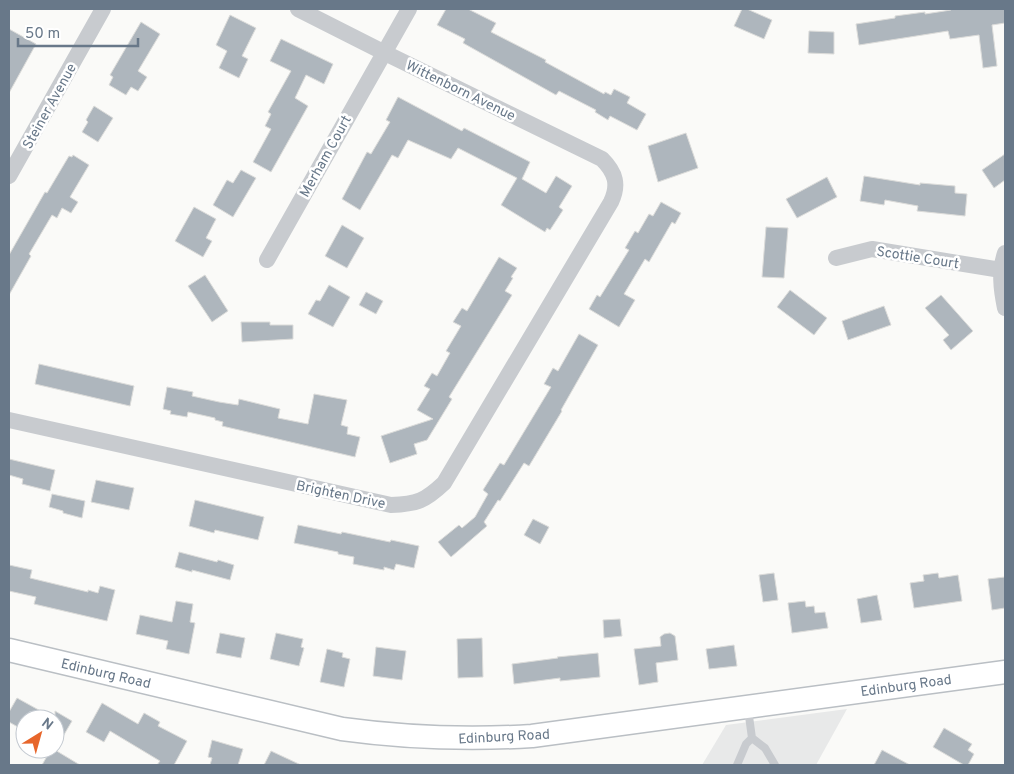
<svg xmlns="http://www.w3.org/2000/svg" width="1014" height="774" font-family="Overpass,sans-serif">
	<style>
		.built { fill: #e8e9e9 }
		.building { fill: #aeb6bd; stroke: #dcdcda }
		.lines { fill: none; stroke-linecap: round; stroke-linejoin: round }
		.secondary-casing { stroke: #babfc4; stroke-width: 25 }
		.service { stroke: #c8cbcf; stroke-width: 8 }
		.minor { stroke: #c8cbcf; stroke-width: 16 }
		.secondary { stroke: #fff; stroke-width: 22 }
		.labels { text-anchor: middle; stroke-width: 5; stroke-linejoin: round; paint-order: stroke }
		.street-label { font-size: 14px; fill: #687889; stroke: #fff }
	</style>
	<rect width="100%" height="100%" fill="#fafaf8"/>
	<!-- built -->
	<path class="built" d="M847,709L816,765H702L726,725Z"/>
	<!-- building -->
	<path class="building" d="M446,9H468L496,23L491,32L546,60L545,62L604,94L605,92L611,95L614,89L630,97L627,103L646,114L637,130L610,116L608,120L595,112L596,110L559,91L556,95L463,43L465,39L437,25Z
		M742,9H747L772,20L764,39L734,26Z
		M951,9H1005V23L992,25L997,66L983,68L979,35L950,39L948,31L859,45L856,24L895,18V16L925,12V14L951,10Z
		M230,15L256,28L242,56L248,59L239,78L219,68L227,51L216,45Z
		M141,22L160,34L138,71L147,77L138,91L131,87L126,95L109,85L113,77L110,75Z
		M9,29L36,44L9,93Z
		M809,31L834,32V54L808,53Z
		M281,39L333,64L324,84L306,75L295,98L308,106L271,172L253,162L271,129L265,126L271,114L268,112L291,71L270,61Z
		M398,97L462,131L464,128L530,162L522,179L546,193L556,176L572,186L559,207L563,210L550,230L547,228L545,232L501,205L517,178L458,148L451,159L408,140L398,158L392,155L360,210L342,199L367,152L371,154L390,122L386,120Z
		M94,106L113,118L98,142L82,132L88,122L86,120Z
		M686,133L698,168L658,182L648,146Z
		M1005,154V180L994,188L982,170Z
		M73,155L89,165L70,197L78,202L71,213L62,208L57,218L52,215L29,254L31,256L9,295V255L45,192L47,193L69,156L72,157Z
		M241,170L256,178L233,217L213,205L227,180L233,183Z
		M864,176L920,185V183L955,186V193L967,194L965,216L917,211L918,206L885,200L884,205L860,201Z
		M827,177L837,197L797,218L786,199Z
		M661,202L681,213L675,224L672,222L649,262L645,259L624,294L635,300L619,327L589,309L597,295L600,297L629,250L625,248L635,231L638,233L649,214L653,216Z
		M194,207L216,219L206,238L212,241L203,257L175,241Z
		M342,225L364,238L347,268L325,256Z
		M766,227L788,228L784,278L762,277Z
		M499,257L517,268L511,277L513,278L505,291L512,295L449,397L452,399L427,440L414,444L417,454L390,463L381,436L433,419L417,410L430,389L424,386L432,373L437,376L450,353L446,351L461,326L453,322L462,308L467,311Z
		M205,275L228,311L212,322L188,286Z
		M329,285L350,297L333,327L308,314L316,300L320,301Z
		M790,290L827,318L814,335L777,307Z
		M366,292L383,301L376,314L359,305Z
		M941,295L973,331L951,350L943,340L949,335L925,308Z
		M884,306L891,325L848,340L842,321Z
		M241,322H270V325H293V339L242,342Z
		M579,334L598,345L561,410L562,411L529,466L524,463L500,501L498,500L484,522L487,526L451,557L438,542L459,525L462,528L475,517L488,494L483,490L500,463L504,465L551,387L544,384L553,368L558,371Z
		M39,364L134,386L130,406L35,384Z
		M167,387L193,392L192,396L219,402L238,405L239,399L280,409L278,418L308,424L314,394L347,400L341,425L348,427L347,434L360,437L355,457L222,426L223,422L215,420V418L188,412L187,417L170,414L171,411L163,409Z
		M9,459L55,470L50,491L22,484L23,479L9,475Z
		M96,480L134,488L129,510L91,502Z
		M52,494L85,501L82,518L63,513V511L49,507Z
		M195,500L264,517L258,540L215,530L214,533L189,526Z
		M533,519L549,527L540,544L524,535Z
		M298,525L341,534L342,532L390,542L391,540L419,546L414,568L396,564L394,570L384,567V570L353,564L354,557L338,554V552L294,543Z
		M179,552L217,562L218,560L234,565L230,580L192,570V572L175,567Z
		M9,565L32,570L30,578L88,592V590L98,593L100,586L115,590L107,621L34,604L36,597L9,591Z
		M774,573L778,600L763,602L759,575Z
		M938,573L939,578L958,575L962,601L914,608L910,583L924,581L923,575Z
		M1005,577V608L992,610L988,579Z
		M877,595L882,620L861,623L857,599Z
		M176,601L193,604L190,622L195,623L189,654L166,649L168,641L136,634L140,615L172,622Z
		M805,601L806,607L814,606L815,613L825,612L828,628L792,633L788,603Z
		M620,619L622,636L604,638L603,620Z
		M220,633L245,638L241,658L216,653Z
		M276,633L303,639L301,647L304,648L299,666L270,659Z
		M670,633L675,636L678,660L656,663L658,682L639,685L634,649L661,646L660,637L664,634Z
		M482,638L483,677L458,678L457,639Z
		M734,645L737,666L709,669L706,649Z
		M376,647L406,651L402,680L373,676Z
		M327,649L343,653L342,657L350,659L344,687L320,682Z
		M598,653L600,677L560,681V678L514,684L512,664L558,658L557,657Z
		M17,698L55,719H25V731L9,722V712Z
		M102,703L138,724L144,713L160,722L158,726L187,741L174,765H157L160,761L110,731L104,742L86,732Z
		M55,711L72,721L55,750L80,765H42L51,749L55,750Z
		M944,728L972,744L968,750L974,754L968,765H964L933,747Z
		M212,740L243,749L238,765H210L212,758L208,757Z
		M882,750L910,765H874Z
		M271,751L301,765H264Z"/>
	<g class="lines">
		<!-- secondary casing -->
		<g class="secondary-casing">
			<path id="secondary" d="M9,650L342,729C408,738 465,740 532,736L1005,672"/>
		</g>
		<!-- service -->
		<path class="service" d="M752,738L765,748L775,765
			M737,765L746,744L752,738L748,709"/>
		<!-- minor -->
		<path class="minor" d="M9,176L103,9
			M1005,253C999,271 1001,289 1005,308
			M836,258L872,249L1001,270
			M267,260L409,9
			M9,420L391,505C417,504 425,501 444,483L611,202C619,185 616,173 602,159L383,52L298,9"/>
		<!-- secondary -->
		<use href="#secondary" class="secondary"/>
	</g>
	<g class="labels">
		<!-- street labels -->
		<g class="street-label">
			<text transform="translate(461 90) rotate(26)" y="5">Wittenborn Avenue</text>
			<text transform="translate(49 106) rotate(-61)" y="5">Steiner Avenue</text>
			<text transform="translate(325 156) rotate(-61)" y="5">Merham Court</text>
			<text transform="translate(918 257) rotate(9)" y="5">Scottie Court</text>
			<text transform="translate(341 494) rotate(12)" y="5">Brighten Drive</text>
			<text transform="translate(106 673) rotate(13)" y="5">Edinburg Road</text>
			<text transform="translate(906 685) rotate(-8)" y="5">Edinburg Road</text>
			<text transform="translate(504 736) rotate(-3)" y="5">Edinburg Road</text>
		</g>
	</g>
	<!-- border -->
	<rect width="1014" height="774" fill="none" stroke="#687889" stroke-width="20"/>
	<!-- north arrow -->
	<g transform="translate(40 734) rotate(37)"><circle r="24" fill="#ffffff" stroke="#c3c9d0"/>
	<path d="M0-4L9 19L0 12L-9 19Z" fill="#e7662b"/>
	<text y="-8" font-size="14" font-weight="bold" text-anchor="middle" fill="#687889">N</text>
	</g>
	<!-- scale -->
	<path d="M18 38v8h120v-8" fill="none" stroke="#687889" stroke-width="2.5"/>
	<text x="25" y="38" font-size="15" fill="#687889" stroke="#ffffff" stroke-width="4" paint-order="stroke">50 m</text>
</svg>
